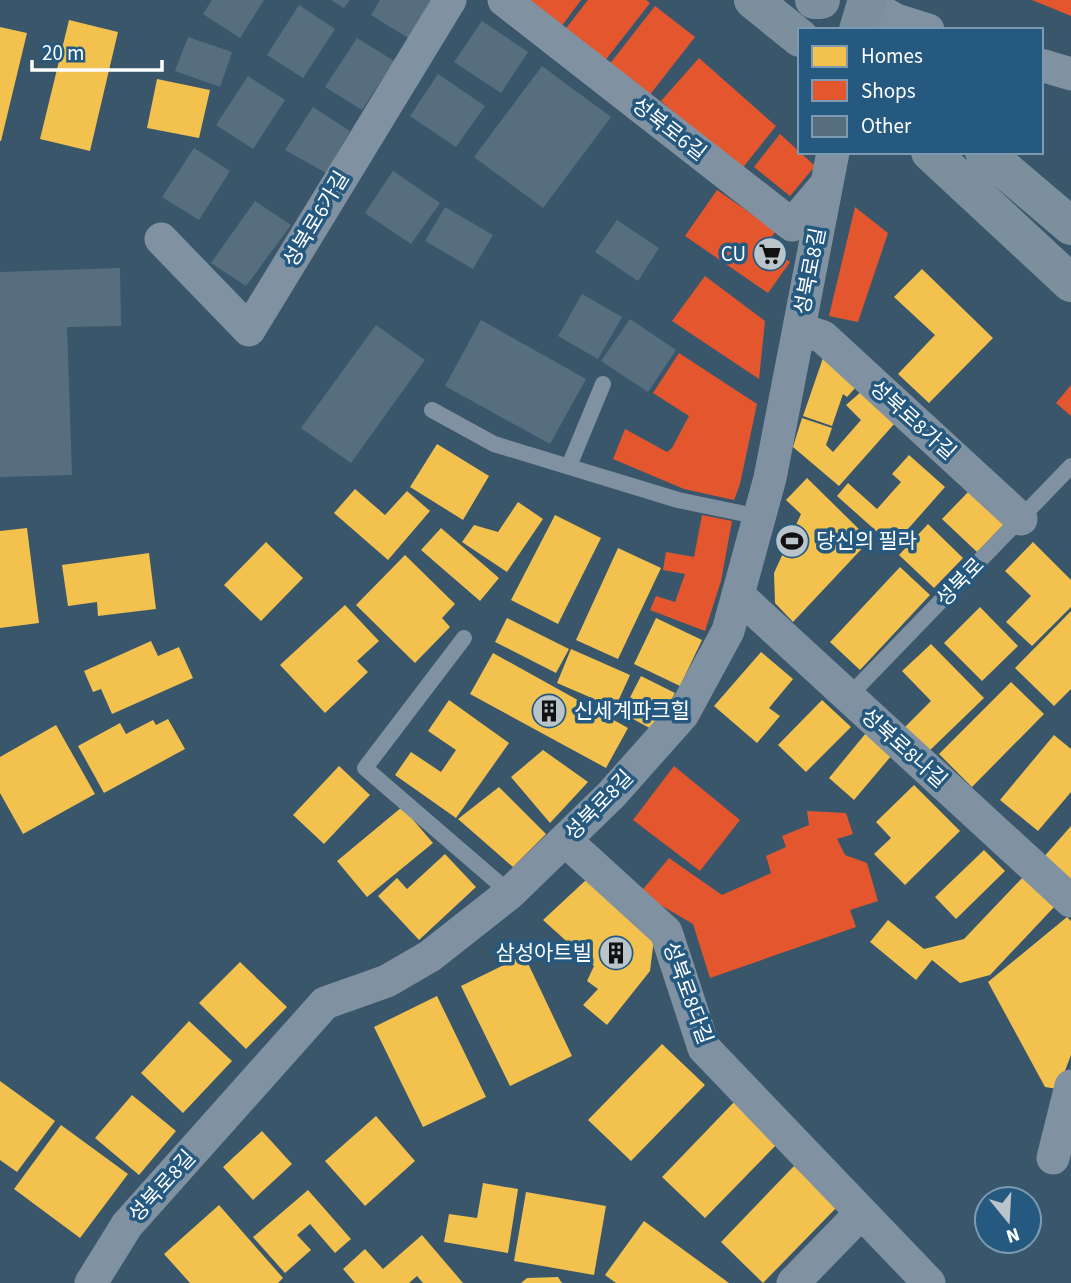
<svg xmlns="http://www.w3.org/2000/svg" width="1071" height="1283" font-family="'Source Sans 3','Noto Sans KR',sans-serif">
	<style>
		.homes { fill: #f2c14e }
		.shops { fill: #e4572e }
		.building { fill: #576e7e }
		.lines { fill: none; stroke-linecap: round; stroke-linejoin: round }
		.lane { stroke: #8092a1; stroke-width: 16 }
		.street { stroke: #8092a1; stroke-width: 33 }
		.secondary { stroke: #7b8f9d; stroke-width: 38 }
		.labels { text-anchor: middle; stroke-width: 7; stroke-linejoin: round; paint-order: stroke }
		.street-label { font-size: 21px; fill: #fff; stroke: #255980 }
		.poi-label { font-size: 21px; fill: #fff; stroke: #255980; text-anchor: end }
	</style>
	<rect width="100%" height="100%" fill="#3a566b"/>
	<!-- homes -->
	<path class="homes" d="M69,20L118,32L90,151L40,139Z
		M0,27L27,33L1,141H0Z
		M157,79L210,90L199,138L147,128Z
		M922,269L993,338L929,403L898,374L935,335L894,297Z
		M823,358L856,387L847,397L843,394L832,426L803,416Z
		M862,391L895,423L839,486L793,447L802,418L832,428L826,445L833,452L861,420L846,405Z
		M437,444L489,476L463,520L410,487Z
		M909,455L945,487L893,546L837,496L848,483L877,509L901,482L892,474Z
		M807,478L870,540L793,622L775,603L774,573L801,514L786,500Z
		M355,489L385,515L407,491L430,511L388,560L334,513Z
		M971,489L1006,522L977,552L942,519Z
		M518,502L543,519L507,572L462,542L474,525L498,532Z
		M555,515L601,538L558,624L511,600Z
		M928,524L963,558L934,588L899,555Z
		M27,528L39,623L0,628V531Z
		M441,528L499,578L480,601L421,550Z
		M266,542L303,578L261,621L224,585Z
		M1033,542L1071,580V607L1032,646L1006,622L1031,596L1005,571Z
		M618,548L661,568L618,659L576,640Z
		M149,553L156,609L98,616L97,602L68,606L62,565Z
		M405,555L455,604L442,618L450,627L415,663L356,605Z
		M900,567L930,595L860,670L830,642Z
		M345,605L379,641L357,661L368,672L325,713L280,665Z
		M980,607L1018,646L982,681L944,643Z
		M1071,611V689L1054,706L1015,668Z
		M507,618L569,649L556,673L495,642Z
		M656,618L702,640L680,686L634,664Z
		M151,641L158,656L179,647L193,678L112,714L101,689L93,692L84,671Z
		M931,644L984,698L925,755L901,731L931,701L902,671Z
		M571,649L630,675L615,708L557,683Z
		M761,652L793,679L769,708L780,716L757,743L714,706Z
		M493,653L628,728L606,768L470,694Z
		M641,676L675,693L655,731L622,713Z
		M1011,682L1044,714L972,787L939,754Z
		M449,700L509,743L456,818L395,775L411,752L441,772L456,750L428,731Z
		M822,700L851,727L806,772L778,745Z
		M168,719L185,749L104,793L78,746L120,723L126,734L153,720L156,725Z
		M56,725L95,794L23,834L0,793V757Z
		M866,733L892,755L854,800L829,778Z
		M1054,735L1071,749V792L1038,831L1000,800Z
		M543,750L588,782L550,823L511,777Z
		M339,766L370,795L324,844L293,815Z
		M914,785L960,831L905,885L874,854L891,838L876,822Z
		M499,787L546,834L513,867L458,819Z
		M402,807L433,843L367,897L337,861Z
		M1071,826V885L1042,859Z
		M984,850L1005,871L956,919L935,897Z
		M445,854L476,887L419,940L378,896L397,878L407,889Z
		M1024,876L1056,905L990,975L960,983L932,960L916,980L870,942L888,920L924,949L964,939Z
		M586,880L654,939L650,971L607,1025L583,1005L598,989L587,981L594,966L543,920Z
		M1067,917L1071,921V1055L1058,1089L1045,1087L988,982Z
		M524,955L572,1056L510,1086L461,986Z
		M240,962L287,1007L246,1049L199,1003Z
		M437,996L486,1097L423,1127L374,1027Z
		M189,1021L232,1061L183,1113L141,1073Z
		M662,1044L705,1085L631,1161L588,1120Z
		M0,1081L55,1121L17,1172L0,1160Z
		M132,1095L176,1131L139,1175L95,1138Z
		M736,1100L779,1142L705,1218L662,1177Z
		M376,1116L415,1161L365,1206L325,1161Z
		M61,1125L128,1174L80,1238L14,1189Z
		M262,1131L292,1164L253,1200L223,1167Z
		M794,1166L837,1207L763,1283L721,1242Z
		M483,1183L518,1189L508,1253L444,1242L449,1214L477,1218Z
		M308,1190L351,1239L335,1253L310,1224L297,1235L311,1250L285,1273L253,1237Z
		M526,1192L606,1206L594,1275L514,1261Z
		M219,1205L283,1278L278,1283H190L164,1254Z
		M644,1221L729,1283H616L605,1275Z
		M422,1235L463,1283H423L417,1276L409,1283H355L343,1269L365,1249L383,1269Z
		M558,1277L562,1283H521L527,1278Z"/>
	<!-- shops -->
	<path class="shops" d="M525,0H581L561,27Z
		M588,0H646L650,3L600,67L560,36Z
		M1032,0H1071V16Z
		M655,6L695,37L645,101L605,70Z
		M699,58L776,126L741,170L661,101Z
		M780,134L815,166L790,196L754,167Z
		M717,190L776,231L766,244L790,262L768,293L685,236Z
		M855,207L888,233L858,322L829,316Z
		M705,276L765,321L759,379L672,321Z
		M679,353L757,404L740,484L734,500L684,489L613,459L625,429L667,452L672,448L689,416L653,393Z
		M1071,385V416L1056,403Z
		M702,515L732,521L721,581L705,631L650,610L656,596L675,602L685,574L663,570L666,552L694,557Z
		M674,766L740,820L700,871L633,820Z
		M807,811L846,813L853,834L837,839L845,855L867,863L878,901L850,910L856,927L710,978L693,924L640,893L669,858L722,895L771,873L766,856L786,847L782,836L809,825Z"/>
	<!-- building -->
	<path class="building" d="M212,0H264L240,38L203,14Z
		M331,0H350L344,8Z
		M380,0H432L408,38L371,15Z
		M299,5L335,29L303,78L267,55Z
		M482,21L528,52L501,93L454,62Z
		M188,37L232,52L220,87L175,71Z
		M357,38L394,61L362,110L325,87Z
		M542,66L611,117L543,208L474,157Z
		M438,74L485,106L456,147L410,116Z
		M248,76L285,100L253,149L216,125Z
		M313,107L350,131L326,173L285,150Z
		M194,148L230,171L199,220L162,197Z
		M393,171L440,203L411,244L365,213Z
		M255,201L291,225L246,286L211,263Z
		M445,207L493,235L473,269L425,241Z
		M617,220L659,248L638,281L595,252Z
		M120,268L121,326L67,327L72,475L0,477V272Z
		M582,294L622,317L598,359L558,336Z
		M630,319L676,350L648,392L601,361Z
		M481,320L586,379L550,444L445,386Z
		M376,325L425,360L351,463L301,428Z"/>
	<g class="lines">
		<!-- lane -->
		<path class="lane" d="M432,410L494,444L678,500L760,517
			M569,466L603,384
			M464,638L365,768L510,893
			M848,697L1071,466"/>
		<!-- street -->
		<path class="street" d="M504,0L792,225L825,186
			M866,0V3L896,20L928,30
			M1041,65L1071,74
			M161,239L249,330L450,0
			M799,329L823,337L1021,519
			M738,595L1071,901
			M565,840L666,932L704,1048L929,1283
			M1053,1158L1071,1086
			M91,1283L127,1225L325,1003L387,981L430,956L510,893L611,795L683,714L728,631L770,478L833,152
			M793,1283L861,1213"/>
		<!-- secondary -->
		<path class="secondary" d="M753,0L800,38
			M814,0H821
			M858,30L866,3
			M930,152L1071,283
			M984,152L1071,226"/>
	</g>
	<!-- icons -->
	<defs>
		<g id="supermarket-disc" transform="scale(1.75)"><circle r="9.5" fill="#bac4cb" stroke="#255980"/><path d="M-6-5.5h2.5l.6 2H6L4.5 2H-2.5L-4.4-4H-6ZM-1.5 3.2a1.3 1.3 0 1 0 .1 0ZM3 3.2a1.3 1.3 0 1 0 .1 0Z" fill="#111"/></g>
		<g id="stadium-disc" transform="scale(1.75)"><circle r="9.5" fill="#bac4cb" stroke="#255980"/><path d="M0-5a6.5 5 0 1 0 0 10a6.5 5 0 1 0 0-10ZM-3.5-1.8h7v3.6h-7Z" fill="#111"/></g>
		<g id="building-disc" transform="scale(1.75)"><circle r="9.5" fill="#bac4cb" stroke="#255980"/><path d="M-4-6H4V6H1V3H-1V6H-4ZM-2.5-4.3h1.7v1.8h-1.7ZM.8-4.3h1.7v1.8H.8ZM-2.5-1h1.7V.8h-1.7ZM.8-1h1.7V.8H.8Z" fill="#111"/></g>
	</defs>
	<g fill-rule="evenodd">
		<use href="#supermarket-disc" x="770" y="254"/>
		<use href="#stadium-disc" x="792" y="541"/>
		<use href="#building-disc" x="549" y="711"/>
		<use href="#building-disc" x="616" y="953"/>
	</g>
	<g class="labels">
		<!-- street labels -->
		<g class="street-label">
			<text transform="translate(669 129) rotate(38)" y="7">성북로6길</text>
			<text transform="translate(316 219) rotate(-59)" y="7">성북로6가길</text>
			<text transform="translate(810 271) rotate(-79)" y="7">성북로8길</text>
			<text transform="translate(913 420) rotate(42)" y="7">성북로8가길</text>
			<text transform="translate(960 582) rotate(-46)" y="7">성북로</text>
			<text transform="translate(904 748) rotate(42)" y="7">성북로8나길</text>
			<text transform="translate(599 805) rotate(-46)" y="7">성북로8길</text>
			<text transform="translate(688 993) rotate(70)" y="7">성북로8다길</text>
			<text transform="translate(162 1186) rotate(-48)" y="7">성북로8길</text>
		</g>
		<!-- poi labels -->
		<g class="poi-label">
			<text x="746" y="261">CU</text>
			<text x="816" y="548" text-anchor="start">당신의 필라</text>
			<text x="574" y="718" text-anchor="start">신세계파크힐</text>
			<text x="592" y="960">삼성아트빌</text>
		</g>
	</g>
	<!-- legend -->
	<rect x="798" y="28" width="245" height="126" fill="#255980" stroke="#7c9bb3" stroke-width="2"/>
	<rect x="812" y="46" width="35" height="21" fill="#f2c14e" stroke="#7c9bb3" stroke-width="2"/>
	<text x="861" y="63" font-size="21" fill="#ffffff">Homes</text>
	<rect x="812" y="80" width="35" height="21" fill="#e4572e" stroke="#7c9bb3" stroke-width="2"/>
	<text x="861" y="98" font-size="21" fill="#ffffff">Shops</text>
	<rect x="812" y="116" width="35" height="21" fill="#576e7e" stroke="#7c9bb3" stroke-width="2"/>
	<text x="861" y="133" font-size="21" fill="#ffffff">Other</text>
	<!-- north arrow -->
	<g transform="translate(1008 1220) rotate(162)"><circle r="33" fill="#255980" stroke="#7c9bb3" stroke-width="2"/>
	<path d="M0-5L12 26L0 18L-12 26Z" fill="#bac4cb"/>
	<text y="-10" font-size="19" font-weight="bold" text-anchor="middle" fill="#ffffff">N</text>
	</g>
	<!-- scale -->
	<path d="M32 60v10h130v-10" fill="none" stroke="#ffffff" stroke-width="3.5"/>
	<text x="42" y="60" font-size="21" fill="#ffffff" stroke="#255980" stroke-width="5" paint-order="stroke">20 m</text>
</svg>
